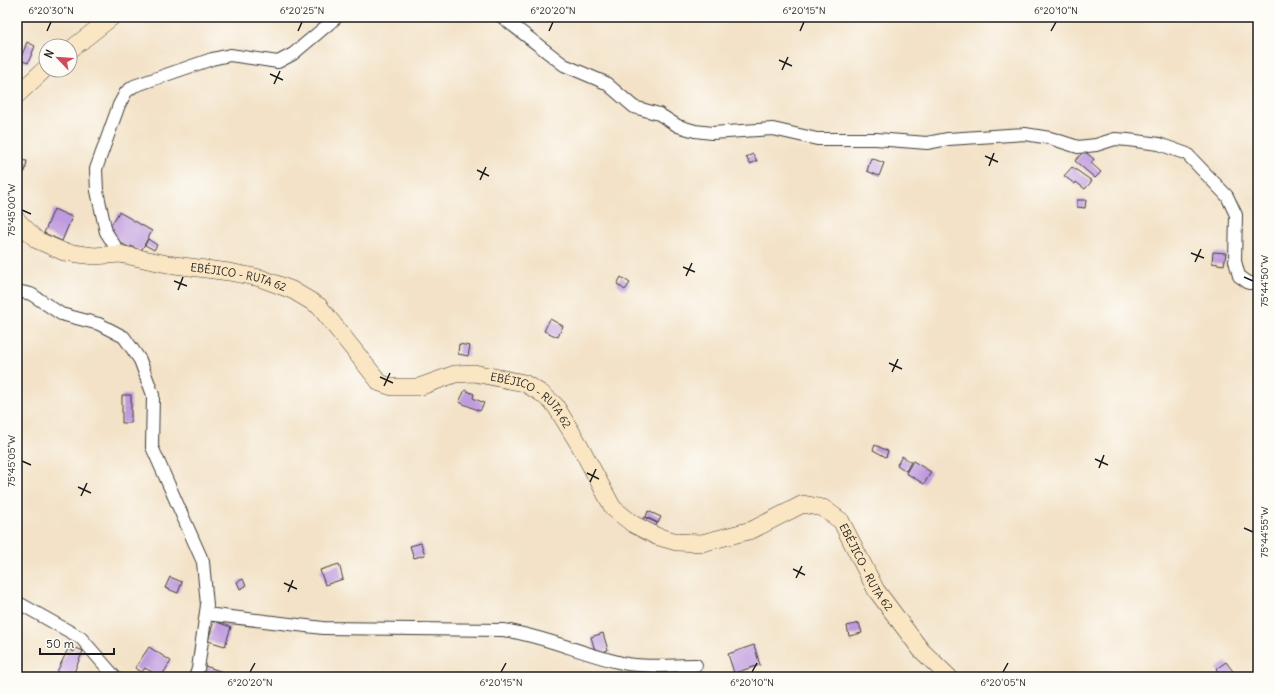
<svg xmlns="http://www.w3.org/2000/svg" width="1275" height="694" font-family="Delius,sans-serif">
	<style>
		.building { fill: #bf9ade }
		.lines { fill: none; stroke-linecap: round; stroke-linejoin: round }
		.street-casing { stroke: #3c3a36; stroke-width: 14 }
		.secondary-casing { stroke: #3c3a36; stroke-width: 18 }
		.street { stroke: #fff; stroke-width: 12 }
		.secondary { stroke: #fbe6c4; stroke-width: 17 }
		.ticks { fill: none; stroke: #1c1c1c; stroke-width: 1.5 }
		.labels { text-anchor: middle; stroke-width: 3; stroke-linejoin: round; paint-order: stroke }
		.street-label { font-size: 11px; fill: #1c1c1c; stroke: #fdfcf7 }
		.neatline { fill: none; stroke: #1c1c1c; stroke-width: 1.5 }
		.ticks-label { font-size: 10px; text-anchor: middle; fill: #1c1c1c }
	</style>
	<rect width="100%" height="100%" fill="#fdfcf7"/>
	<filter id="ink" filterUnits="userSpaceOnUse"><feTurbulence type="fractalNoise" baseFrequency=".025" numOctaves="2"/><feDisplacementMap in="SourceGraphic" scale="8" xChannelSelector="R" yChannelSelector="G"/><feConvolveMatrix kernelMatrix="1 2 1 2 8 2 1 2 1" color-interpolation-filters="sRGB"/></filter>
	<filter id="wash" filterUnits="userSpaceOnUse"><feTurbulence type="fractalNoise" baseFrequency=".012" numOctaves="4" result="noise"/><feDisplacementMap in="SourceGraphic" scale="16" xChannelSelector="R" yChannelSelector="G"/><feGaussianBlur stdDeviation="0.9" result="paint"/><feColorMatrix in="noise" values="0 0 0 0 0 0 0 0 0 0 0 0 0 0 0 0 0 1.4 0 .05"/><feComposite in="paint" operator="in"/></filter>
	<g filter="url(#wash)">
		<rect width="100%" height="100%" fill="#f3e2c7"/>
		<g id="blocks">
			<!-- building -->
			<path class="building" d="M27,42L35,46L28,63L20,60Z
				M1084,151L1094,159L1091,163L1101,172L1095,178L1075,161Z
				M753,154L757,161L750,164L746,157Z
				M871,158L884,163L879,176L867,171Z
				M17,160L27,161L25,172L17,171Z
				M1072,167L1092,181L1085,189L1076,182L1075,184L1064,176Z
				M1077,200H1086L1085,208L1077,207Z
				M54,209L72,217L62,241L44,233Z
				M119,212L152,231L141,251L131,246L130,248L114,239L110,227Z
				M148,239L157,245L154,250L145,245Z
				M1213,252L1226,253L1224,265L1212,263Z
				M621,277L630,283L625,290L617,284Z
				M550,319L563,326L558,337L544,331Z
				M459,344L470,346L468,356L458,354Z
				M465,390L474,394L473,398L484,403L480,411L459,402Z
				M122,395H131V423H122Z
				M875,445L888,451L886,457L873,450Z
				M902,456L911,462L906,471L897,465Z
				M913,461L931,472L924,484L906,473Z
				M648,511L661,517L658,523L646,517Z
				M644,517L657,523L655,528L641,522Z
				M421,543L425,555L414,558L410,546Z
				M339,564L343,579L325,585L320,570Z
				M170,577L182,582L178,593L165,588Z
				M243,579L246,586L240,589L237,582Z
				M214,621L231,627L225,646L208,641Z
				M859,623L862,633L849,636L847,626Z
				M603,633L608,650L596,654L591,637Z
				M754,645L760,665L734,673L728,654Z
				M149,647L171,661L161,677L145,668L142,672L135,668Z
				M76,648L83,651L72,677H62L56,674L68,649L74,652Z
				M1226,662L1235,674L1231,677H1222L1216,669Z
				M205,666L223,672L221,677H201Z"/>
		</g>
	</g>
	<g filter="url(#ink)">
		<use href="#blocks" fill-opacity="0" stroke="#3c3a36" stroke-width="1"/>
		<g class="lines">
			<!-- street casing -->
			<g class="street-casing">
				<path id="street" d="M502,17L564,65L606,83L634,107L659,114L678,126L695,131L712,133L773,129L817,139H876L927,143L948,139L1025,134L1050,138L1078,147L1096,145L1115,139L1128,140L1159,144L1187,154L1227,196L1236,215L1235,261L1239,276L1249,283H1258
					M120,254L106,232L97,191L96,169L119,105L126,92L134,86L212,59L230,55L278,62L293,54L337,17
					M17,291L31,294L61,314L99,324L124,337L140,360L153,395L152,447L203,562L207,605L198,669L195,677
					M17,602L81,638L115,677
					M206,614L323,628L503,630C544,636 582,654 622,663C646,668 672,665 696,665"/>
			</g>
			<!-- secondary casing -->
			<g class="secondary-casing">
				<g id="secondary">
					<path d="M70,50L112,17"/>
					<path d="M17,95L46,68"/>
					<path id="s1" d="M17,220L37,240L64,252L94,256L120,254L167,264L229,272L260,278L292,290L319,306L380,383L392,387H419L455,374L474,373L524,383L541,393L555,405L580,446L613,508L633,524L656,536L677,542L702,543L752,530L803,504L823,508L841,521L876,590L921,650L949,677"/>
				</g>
			</g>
			<!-- street -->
			<use href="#street" class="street"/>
			<!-- secondary -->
			<use href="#secondary" class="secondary"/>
		</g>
	</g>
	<!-- ticks -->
	<path class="ticks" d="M47,31L51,22M298,31L302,22M549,31L553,22M800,31L804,22M1051,31L1056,22M779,60L792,66M782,70L788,57M270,74L283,80M274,84L280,71M985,156L998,162M989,166L994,153M477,170L489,176M480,180L486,167M22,210L31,214M1191,253L1204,258M1195,262L1201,249M683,267L695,272M686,276L692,263M1244,277L1253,281M174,281L187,286M178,290L183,277M889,363L902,369M892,372L898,359M380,377L393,383M384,386L390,373M1095,459L1108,465M22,461L31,465M1099,468L1104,455M587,473L599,479M590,482L596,469M78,487L91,493M81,496L87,483M1244,528L1253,532M793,569L805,575M796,578L802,566M284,583L297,589M288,592L293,580M250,672L255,663M501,672L506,663M752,672L757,663M1003,672L1008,663"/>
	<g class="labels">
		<!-- street labels -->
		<g class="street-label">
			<text dy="4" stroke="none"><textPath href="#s1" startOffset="235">EBÉJICO - RUTA 62</textPath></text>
			<text dy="4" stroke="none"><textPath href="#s1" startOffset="583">EBÉJICO - RUTA 62</textPath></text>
			<text dy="4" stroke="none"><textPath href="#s1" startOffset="1027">EBÉJICO - RUTA 62</textPath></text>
		</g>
	</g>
	<!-- margin -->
	<rect width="1275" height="694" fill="none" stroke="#fdfcf7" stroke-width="44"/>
	<!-- north arrow -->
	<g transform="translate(58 58) rotate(295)"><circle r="19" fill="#fdfcf7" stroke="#a3a29f"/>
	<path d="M0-3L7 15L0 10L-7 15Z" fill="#d1495b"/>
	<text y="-6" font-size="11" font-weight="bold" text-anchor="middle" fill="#1c1c1c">N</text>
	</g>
	<!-- scale -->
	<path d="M40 648v6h74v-6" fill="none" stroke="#1c1c1c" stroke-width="2"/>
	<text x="46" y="648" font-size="12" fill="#1c1c1c" stroke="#fdfcf7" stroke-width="3" paint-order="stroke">50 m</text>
	<rect x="22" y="22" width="1231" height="650" class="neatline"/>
	<g class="ticks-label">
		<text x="51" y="14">6°20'30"N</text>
		<text x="302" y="14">6°20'25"N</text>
		<text x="553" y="14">6°20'20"N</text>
		<text x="804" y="14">6°20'15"N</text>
		<text x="1056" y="14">6°20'10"N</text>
		<text transform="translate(11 210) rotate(-90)" y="4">75°45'00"W</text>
		<text transform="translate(1264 281) rotate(-90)" y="4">75°44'50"W</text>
		<text transform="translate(11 461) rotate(-90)" y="4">75°45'05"W</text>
		<text transform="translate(1264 532) rotate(-90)" y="4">75°44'55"W</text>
		<text x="250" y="686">6°20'20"N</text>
		<text x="501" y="686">6°20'15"N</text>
		<text x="752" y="686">6°20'10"N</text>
		<text x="1003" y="686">6°20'05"N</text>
	</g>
</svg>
